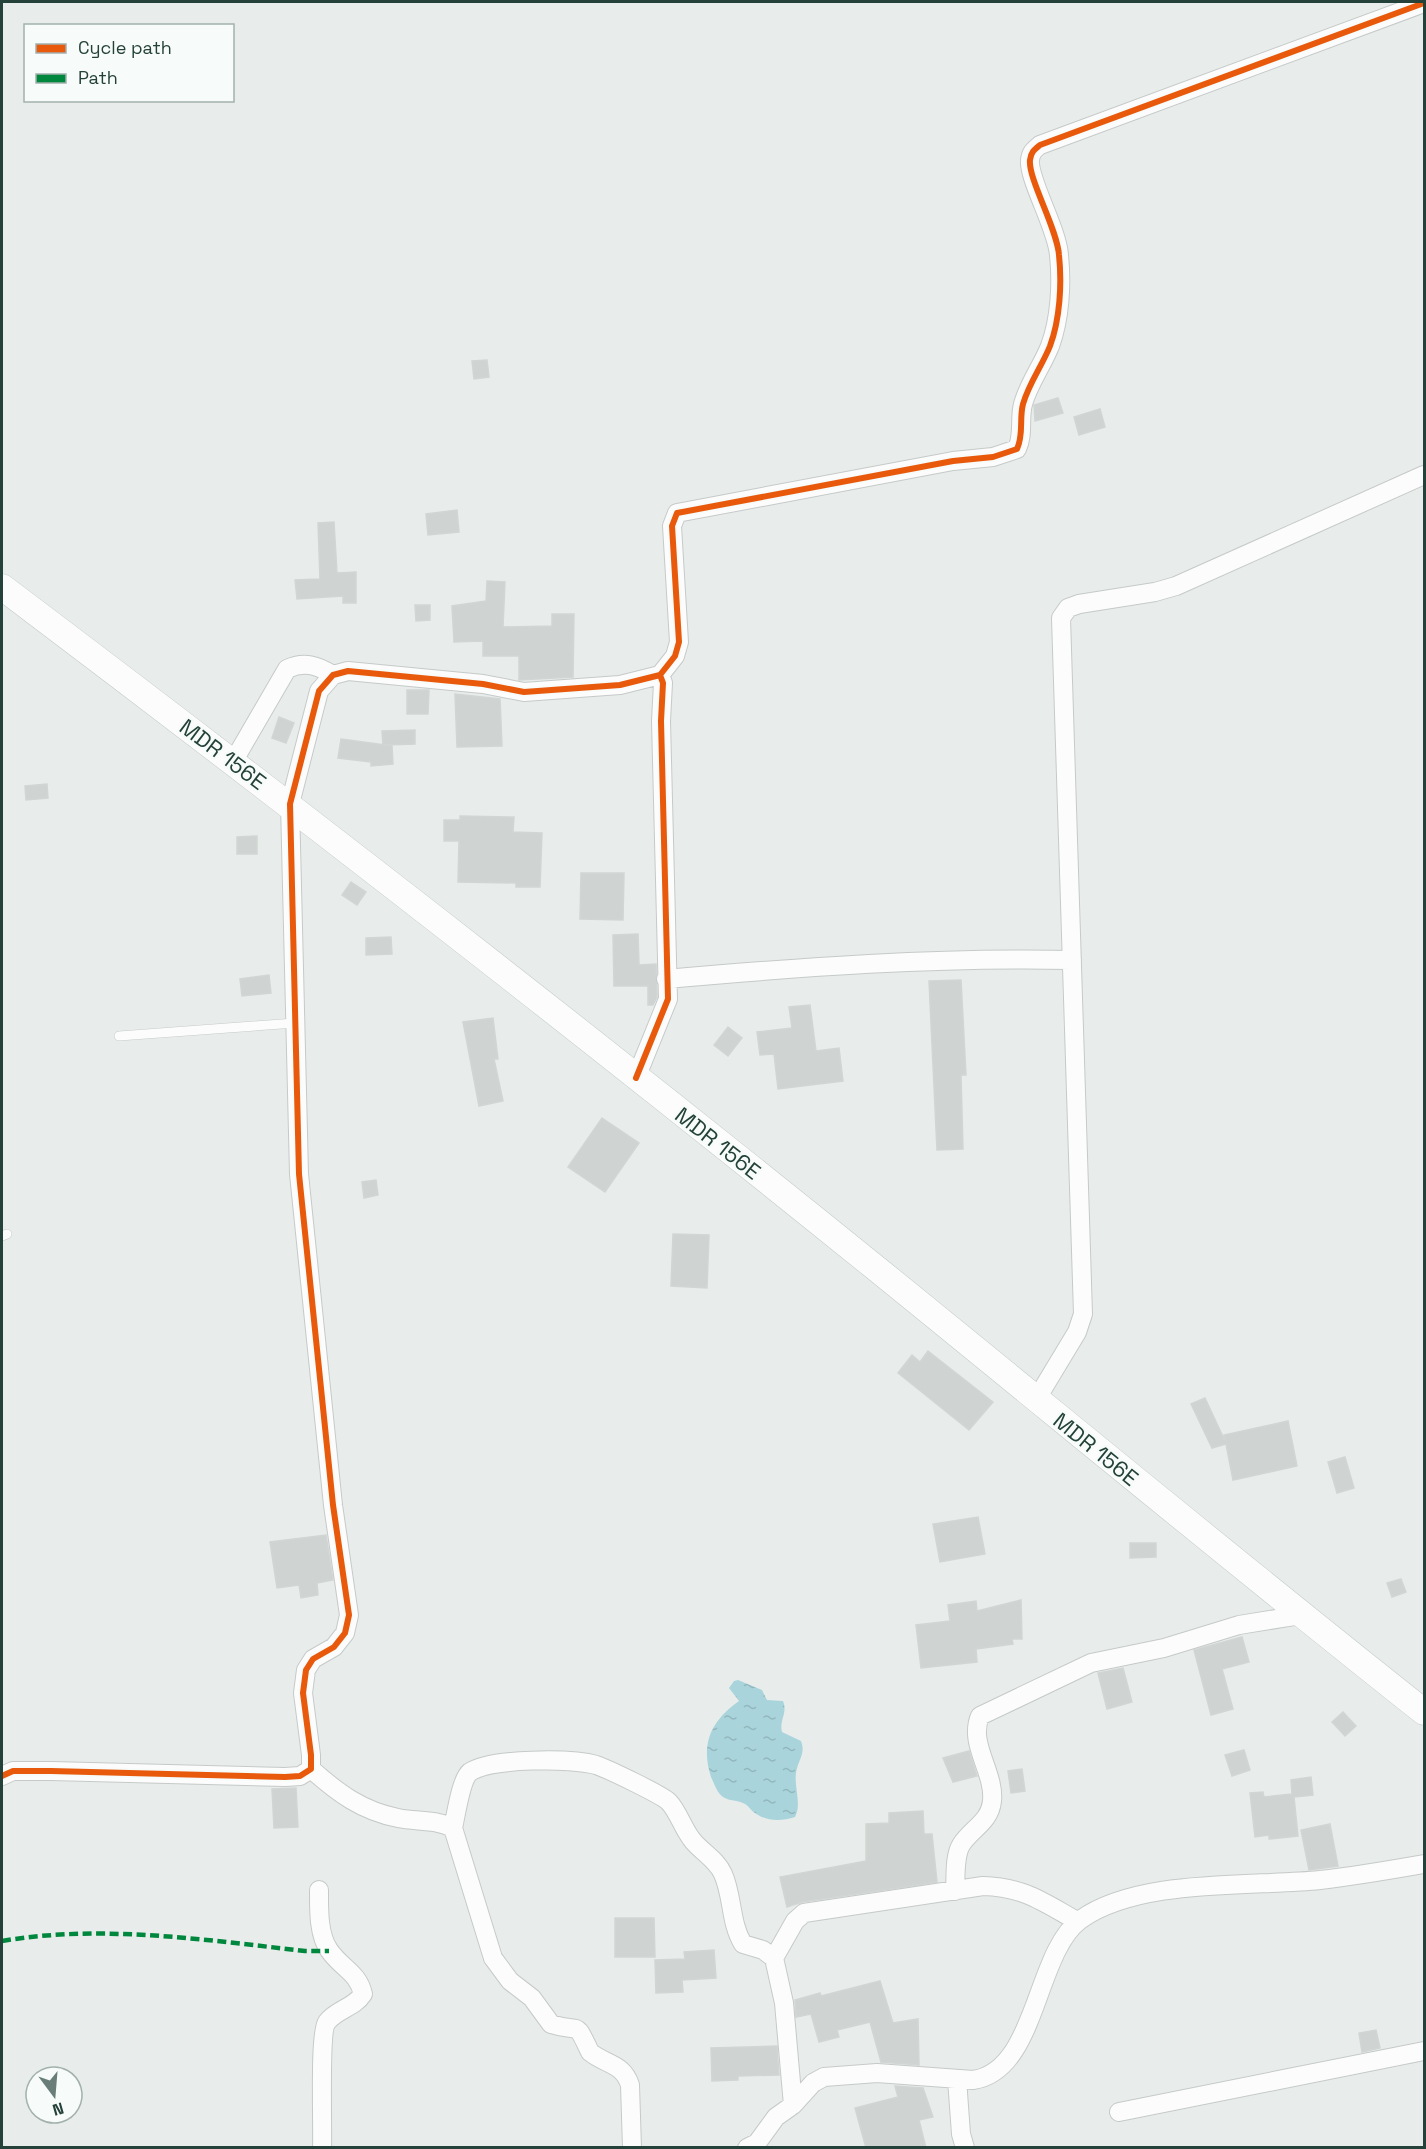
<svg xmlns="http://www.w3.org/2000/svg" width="1426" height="2149" font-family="'Space Grotesk',sans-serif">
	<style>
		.water { fill: url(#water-ripples) }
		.building { fill: #cfd4d2; stroke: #d1d6d4; stroke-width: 1.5 }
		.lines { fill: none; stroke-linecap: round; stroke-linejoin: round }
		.lane-casing { stroke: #c5cac8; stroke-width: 10 }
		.street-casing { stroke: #c5cac8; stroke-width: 20 }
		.secondary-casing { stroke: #c3cbc8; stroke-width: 27 }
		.lane { stroke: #fcfcfc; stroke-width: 9 }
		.street { stroke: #fcfcfc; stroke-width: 18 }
		.secondary { stroke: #fcfcfc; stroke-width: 26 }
		.quiet { stroke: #00873e; stroke-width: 4.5; stroke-dasharray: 9 4.5; stroke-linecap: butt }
		.cycleway-casing { stroke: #f7fbf9; stroke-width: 10 }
		.cycleway { stroke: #e8590c; stroke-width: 6 }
		.labels { text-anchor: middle; stroke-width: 5; stroke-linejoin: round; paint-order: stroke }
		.street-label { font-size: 22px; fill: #24423a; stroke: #f7fbf9 }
	</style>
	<defs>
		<pattern id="water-ripples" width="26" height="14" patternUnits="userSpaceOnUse" patternTransform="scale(1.5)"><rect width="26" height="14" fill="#a9d4db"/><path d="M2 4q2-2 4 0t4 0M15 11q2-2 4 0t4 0" fill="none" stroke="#91b7bd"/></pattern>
	</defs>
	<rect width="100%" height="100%" fill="#e8edeb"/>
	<!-- water -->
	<path class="water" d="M738,1680L762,1690L767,1700L783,1701C788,1713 779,1720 782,1732L801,1741C806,1754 798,1760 796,1773C794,1788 802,1804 795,1817C782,1821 767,1822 755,1813C751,1811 749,1806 745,1804C738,1800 729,1801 723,1797C717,1793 714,1783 711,1777C700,1743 712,1720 739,1701L729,1688L734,1681Z"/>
	<!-- building -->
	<path class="building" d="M487,360L489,377L474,379L472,361Z
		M1058,398L1063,413L1035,421L1034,405Z
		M1100,409L1105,427L1079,435L1074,417Z
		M457,510L459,532L428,535L426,514Z
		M334,522L337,573L356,572V603H343V596L297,599L295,580L320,579L318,523Z
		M487,581L505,582L503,627L552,626V614H574L573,677L519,680V656H483V641L454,642L452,606L486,601Z
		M415,605H430V620L416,621Z
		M407,690H429L428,714H407Z
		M455,694L500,699L502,746L457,747Z
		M279,717L294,723L286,743L272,738Z
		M415,730V744L383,745L382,731Z
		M341,739L392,746L393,764L371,766V762L338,758Z
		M47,784L48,798L26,800L25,786Z
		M460,816L514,817L513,832L542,833L540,887H516V883L458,882L459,841H444V820H460Z
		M257,836V854H237V837Z
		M581,873H624L623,920L580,919Z
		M351,882L366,892L357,905L342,895Z
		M638,934L639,965L656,964L657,997L653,1005H648V986H614L613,935Z
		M391,937L392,954L366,955V938Z
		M269,975L271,993L242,996L240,979Z
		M961,980L966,1075H961L963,1149L937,1150L929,981Z
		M810,1005L816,1051L839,1048L843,1081L778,1089L774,1054L760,1055L757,1032L792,1028L789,1007Z
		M493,1018L498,1059H494L503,1101L479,1106L463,1022Z
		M728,1027L742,1038L728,1056L714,1045Z
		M602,1118L639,1143L605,1192L568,1167Z
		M376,1180L378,1195L364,1198L362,1182Z
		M673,1234L709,1235L707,1288L671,1286Z
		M928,1351L993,1402L969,1430L898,1373L912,1355L920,1362Z
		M1205,1398L1225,1441L1224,1435L1288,1421L1297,1466L1233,1480L1226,1444L1212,1448L1191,1404Z
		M1345,1457L1354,1488L1337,1493L1328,1462Z
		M978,1517L985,1554L940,1562L933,1524Z
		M326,1535L333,1580L317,1583L318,1595L301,1598L299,1585L277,1588L270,1542Z
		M1130,1543H1156V1557L1130,1558Z
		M1401,1579L1406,1592L1392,1597L1387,1583Z
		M1021,1600L1022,1639H1012L1013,1644L976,1649L977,1662L921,1668L916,1625L950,1621L948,1605L976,1601L977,1611Z
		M1242,1637L1249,1662L1222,1669L1233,1709L1211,1715L1194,1650Z
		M1123,1668L1132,1702L1107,1709L1098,1673Z
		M1343,1712L1356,1726L1345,1736L1332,1722Z
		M1244,1750L1250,1770L1232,1776L1225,1755Z
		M969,1751L977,1776L953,1782L943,1758Z
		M1022,1769L1025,1791L1011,1793L1008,1771Z
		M1311,1777L1313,1795L1294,1797L1298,1836L1269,1839V1835L1255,1837L1250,1793L1263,1792L1264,1797L1292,1794L1291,1780Z
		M296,1788L298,1827L274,1828L272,1789Z
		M923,1811L924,1834H932L937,1882L802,1902L787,1907L780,1877L866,1861V1824L889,1823V1813Z
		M1330,1824L1338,1866L1309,1870L1301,1830Z
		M615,1918H654L655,1957H615Z
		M714,1950L716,1978L682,1980L683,1992L656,1993L655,1960L685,1959L684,1952Z
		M880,1981L893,2023L918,2019L919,2065L881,2062L870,2022L837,2030L839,2037L819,2042L811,2014L796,2017L795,2000L820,1993L821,1996Z
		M1376,2030L1380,2048L1362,2052L1359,2033Z
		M777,2046L779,2075L738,2076V2080L712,2081L711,2048Z
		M895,2086L923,2088L933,2117L919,2120L926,2148H866L855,2108L898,2097Z"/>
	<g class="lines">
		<!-- lane casing -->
		<g class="lane-casing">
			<path id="lane" d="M119,1036L295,1023
				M2,1236L7,1234"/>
		</g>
		<!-- street casing -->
		<g class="street-casing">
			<path id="street" d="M660,675L675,656L679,642L672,526L677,513L953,461L993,457L1017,449C1024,434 1019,419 1023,404C1029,383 1042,366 1050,346C1060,319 1062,284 1059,255C1057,228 1028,179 1030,160C1031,152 1034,150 1040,145L1424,3
				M233,762L287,669C304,661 317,665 333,675
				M666,979C802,967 936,957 1072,960
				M1036,1400L1077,1332L1083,1314L1061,618L1068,608L1079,604L1155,592L1176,586L1424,475
				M311,1769C338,1793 362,1811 398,1818C417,1822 435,1819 453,1828L493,1958L510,1981L532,1998L551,2024C582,2034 574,2018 590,2052C606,2065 623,2063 630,2085L632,2148
				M2,1776L13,1771H51L285,1777L300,1776L311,1769V1755L303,1693L306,1670L313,1659L334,1647L345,1633L349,1615L333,1505L299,1174L290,804L319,691L333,675L348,671L483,684L524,692L620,685L660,675L663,683L661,721L668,999L636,1078
				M453,1828C456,1815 461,1779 470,1772C491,1758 572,1758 596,1765C608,1769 662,1795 669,1802C679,1813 683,1829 693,1841C702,1852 717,1860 723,1874C733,1896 730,1923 743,1944L763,1950L774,1958L784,2003L793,2105
				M319,1890C319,1908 318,1934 329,1950C341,1968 358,1972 363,1994C354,2008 337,2009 327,2022C319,2032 323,2128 322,2148
				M955,1891C956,1877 954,1857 961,1845C971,1829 990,1822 992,1801C995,1772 968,1744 980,1716L1091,1663L1164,1648L1239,1625L1301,1615
				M774,1958L795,1921L804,1913L983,1886C1024,1887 1043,1902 1077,1921
				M957,2079L961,2134L965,2148
				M1119,2112L1424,2051
				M747,2148L757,2143L776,2117L793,2105L813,2083L824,2077L877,2073L973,2080C1037,2071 1035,1953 1080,1920C1138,1878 1251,1887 1320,1880C1355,1876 1390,1870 1424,1864"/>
		</g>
		<!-- secondary casing -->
		<g class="secondary-casing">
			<path id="secondary" d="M2,587C295,808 586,1034 872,1265C1056,1414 1238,1565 1424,1712"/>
		</g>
		<!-- lane -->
		<use href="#lane" class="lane"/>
		<!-- street -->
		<use href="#street" class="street"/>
		<!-- secondary -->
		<use href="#secondary" class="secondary"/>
		<!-- quiet -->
		<path class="quiet" d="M2,1941C101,1924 206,1940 305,1951H329"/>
		<!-- cycleway casing -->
		<g class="cycleway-casing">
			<path id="cycleway" d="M660,675L675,656L679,642L672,526L677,513L953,461L993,457L1017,449C1024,434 1019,419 1023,404C1029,383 1042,366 1050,346C1060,319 1062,284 1059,255C1057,228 1028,179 1030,160C1031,152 1034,150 1040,145L1424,3
				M2,1776L13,1771H51L285,1777L300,1776L311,1769V1755L303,1693L306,1670L313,1659L334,1647L345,1633L349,1615L333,1505L299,1174L290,804L319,691L333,675L348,671L483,684L524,692L620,685L660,675L663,683L661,721L668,999L636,1078"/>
		</g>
		<!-- cycleway -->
		<use href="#cycleway" class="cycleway"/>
	</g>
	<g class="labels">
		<!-- street labels -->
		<g class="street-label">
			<text transform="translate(223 754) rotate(37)" y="8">MDR 156E</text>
			<text transform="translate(718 1143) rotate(38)" y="8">MDR 156E</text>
			<text transform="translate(1096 1449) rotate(39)" y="8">MDR 156E</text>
		</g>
	</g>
	<!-- border -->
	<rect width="1426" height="2149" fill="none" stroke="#24423a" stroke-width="6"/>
	<!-- legend -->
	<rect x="24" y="24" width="210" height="78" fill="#f7fbf9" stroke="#a3b1ad" stroke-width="1.5"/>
	<rect x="36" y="44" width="30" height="9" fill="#e8590c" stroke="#a3b1ad" stroke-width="1.5"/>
	<text x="78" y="54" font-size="18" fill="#24423a">Cycle path</text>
	<rect x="36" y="74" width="30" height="9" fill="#00873e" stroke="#a3b1ad" stroke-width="1.5"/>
	<text x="78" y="84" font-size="18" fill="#24423a">Path</text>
	<!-- north arrow -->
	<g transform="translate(54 2095) rotate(164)"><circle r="28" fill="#f7fbf9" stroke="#a3b1ad" stroke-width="1.5"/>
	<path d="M0-4.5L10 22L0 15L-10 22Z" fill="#697e78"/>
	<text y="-9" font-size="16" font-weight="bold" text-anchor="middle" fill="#24423a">N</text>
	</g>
</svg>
